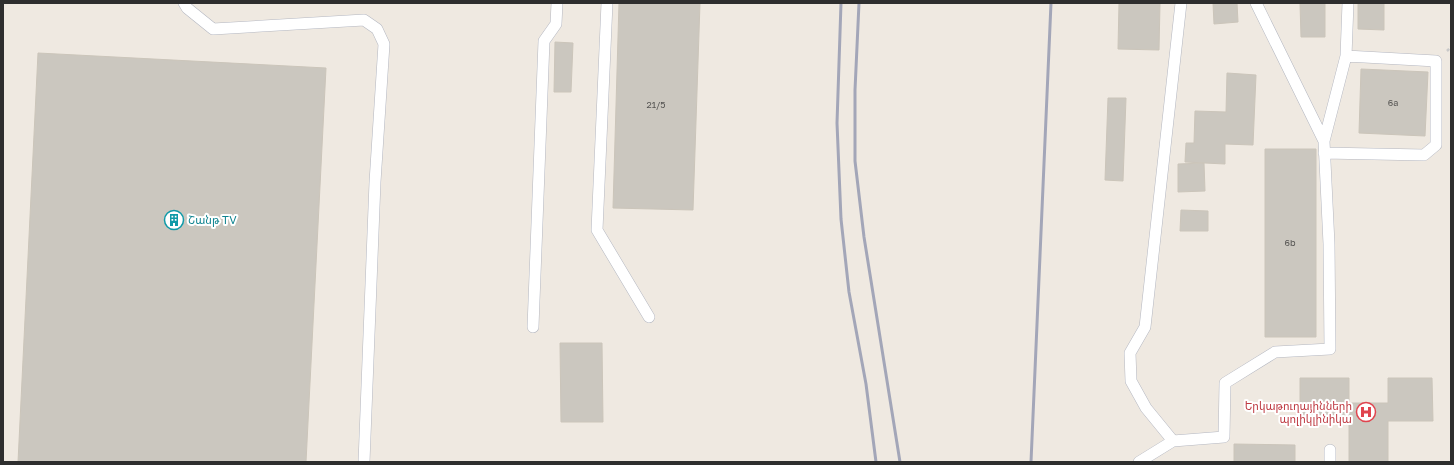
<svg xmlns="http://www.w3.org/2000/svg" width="1454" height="465" font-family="'Golos Text','Noto Sans Armenian',sans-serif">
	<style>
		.building { fill: #cbc7bf; stroke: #cbc5ba }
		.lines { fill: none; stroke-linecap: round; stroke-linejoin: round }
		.lane-casing { stroke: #b4b7c1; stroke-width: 12 }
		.path { stroke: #c9c9c9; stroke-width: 2.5; stroke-dasharray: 3 2; stroke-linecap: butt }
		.lane { stroke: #fff; stroke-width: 11 }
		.rail { stroke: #a3a6b8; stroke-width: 3 }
		.labels { text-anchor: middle; stroke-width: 4; stroke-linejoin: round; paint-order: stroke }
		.number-label { font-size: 9px; fill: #555452 }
		.culture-label { font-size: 11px; fill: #0d838f; stroke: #fff; text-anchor: start }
		.health-label { font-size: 11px; fill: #be3a42; stroke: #fff; text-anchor: end }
	</style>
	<rect width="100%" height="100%" fill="#efe9e1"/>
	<!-- building -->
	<path class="building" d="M619,3H700L693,210L613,208Z
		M1119,3H1160L1159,50L1118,49Z
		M1213,3H1237L1238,22L1214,24Z
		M1300,3H1325V37H1301Z
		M1358,3H1384V30L1358,29Z
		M555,42L573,43L571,92H554Z
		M38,53L326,68L306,462H18Z
		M1361,69L1428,72L1425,136L1359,133Z
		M1227,73L1256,75L1253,145L1225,144V164L1185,162L1186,143H1194L1195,111L1226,112Z
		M1108,98H1126L1123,181L1105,180Z
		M1265,149H1316V337H1265Z
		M1204,163L1205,191L1178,192V164Z
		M1181,210L1208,211V231H1180Z
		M560,343H602L603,422H561Z
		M1300,378H1349V403H1388V378H1432L1433,421H1388V462H1349V421H1300Z
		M1234,444L1295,445V462H1234Z"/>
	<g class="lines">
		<!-- lane casing -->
		<g class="lane-casing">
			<path id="lane" d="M184,3L187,8L213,29L364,20L377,29L384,44L375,182L364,462
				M607,3L597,230L649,317
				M1324,141L1346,56L1348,3
				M1324,153L1424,155L1436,145V61L1346,56
				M533,327L544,41L556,24L557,3
				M1173,441L1146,408L1131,381L1130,353L1145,327L1181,3
				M1139,462L1173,441L1224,437L1225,383L1275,352L1330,349L1329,244L1324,141L1256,3
				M1330,462V450"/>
		</g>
		<!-- path -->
		<path class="path" d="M1447,51L1451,47"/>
		<!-- lane -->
		<use href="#lane" class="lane"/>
		<!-- rail -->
		<path class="rail" d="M841,3L837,123L841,219L849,292L866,384L876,462
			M859,3L855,90V161L864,237L900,462
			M1031,462L1051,3"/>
	</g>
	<!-- icons -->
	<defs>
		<g id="building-ring" transform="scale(1)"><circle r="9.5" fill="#fff" stroke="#0f9aa8" stroke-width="1.5"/><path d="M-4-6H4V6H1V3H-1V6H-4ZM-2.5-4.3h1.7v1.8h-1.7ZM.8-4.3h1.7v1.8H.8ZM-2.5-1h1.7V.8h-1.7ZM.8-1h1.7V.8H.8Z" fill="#0f9aa8"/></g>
		<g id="hospital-ring" transform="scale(1)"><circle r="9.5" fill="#fff" stroke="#e0444e" stroke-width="1.5"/><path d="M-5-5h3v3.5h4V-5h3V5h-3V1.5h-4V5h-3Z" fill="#e0444e"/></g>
	</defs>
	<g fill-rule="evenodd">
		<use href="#building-ring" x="174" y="220"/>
		<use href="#hospital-ring" x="1366" y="412"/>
	</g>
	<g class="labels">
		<!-- number labels -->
		<g class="number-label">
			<text x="1393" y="106">6a</text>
			<text x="656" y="108">21/5</text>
			<text x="1290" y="246">6b</text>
		</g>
		<!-- culture labels -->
		<g class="culture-label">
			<text x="188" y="224">Շանթ TV</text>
		</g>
		<!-- health labels -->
		<g class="health-label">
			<text x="1352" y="410">Երկաթուղայինների<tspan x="1352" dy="13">պոլիկլինիկա</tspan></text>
		</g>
	</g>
	<!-- border -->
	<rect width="1454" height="465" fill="none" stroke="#2e2e2e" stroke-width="8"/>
</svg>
